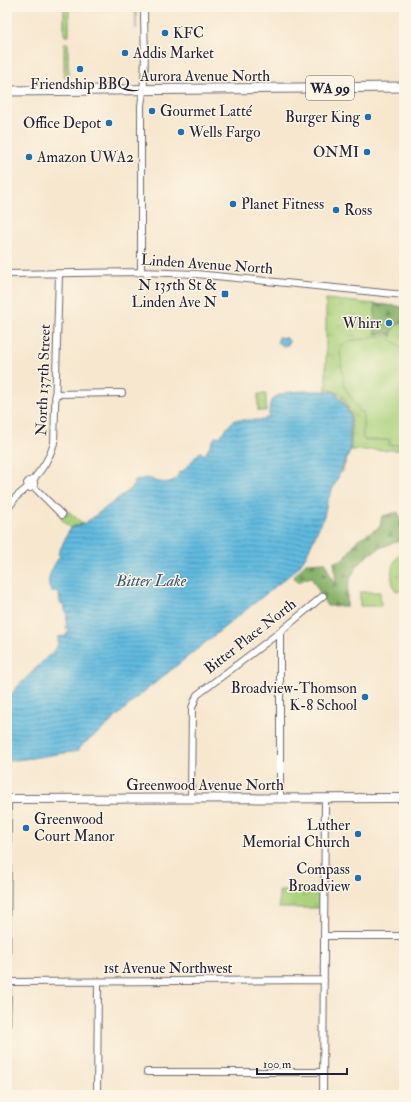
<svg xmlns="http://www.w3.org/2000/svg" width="411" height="1102" font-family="'IM FELL Double Pica',serif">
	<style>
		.grass { fill: url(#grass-tufts); stroke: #667a5b }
		.forest { fill: url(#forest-firs); stroke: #546a53 }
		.sand { fill: url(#sand-dots); stroke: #887e6c }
		.pitch { fill: #aad17b; stroke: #667a5b }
		.water { fill: url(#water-rules); stroke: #426e8d }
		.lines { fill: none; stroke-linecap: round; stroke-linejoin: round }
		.minor-casing { stroke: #6d676f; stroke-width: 8 }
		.major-casing { stroke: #6d676f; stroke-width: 10 }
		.highway-casing { stroke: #6d676f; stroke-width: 11 }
		.minor { stroke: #fff; stroke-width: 6 }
		.major { stroke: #fff; stroke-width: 8 }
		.highway { stroke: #fff; stroke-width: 9 }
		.poi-dot { fill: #1f6fb2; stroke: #fcf5e5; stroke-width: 1.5 }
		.labels { text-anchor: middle; stroke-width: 3; stroke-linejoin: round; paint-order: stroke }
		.shield { fill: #fcf5e5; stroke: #63616e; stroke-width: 1 }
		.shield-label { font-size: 14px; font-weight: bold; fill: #22223b }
		.poi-label { font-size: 15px; fill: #22223b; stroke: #fcf5e5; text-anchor: start }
		.street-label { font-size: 15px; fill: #22223b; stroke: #fcf5e5 }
		.water-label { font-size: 16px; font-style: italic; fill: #385774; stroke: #fcf5e5 }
	</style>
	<defs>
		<pattern id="grass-tufts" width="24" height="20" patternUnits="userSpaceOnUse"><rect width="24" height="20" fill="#aad17b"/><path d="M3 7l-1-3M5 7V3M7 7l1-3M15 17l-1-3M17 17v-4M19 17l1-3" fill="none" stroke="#92b36b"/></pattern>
		<pattern id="forest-firs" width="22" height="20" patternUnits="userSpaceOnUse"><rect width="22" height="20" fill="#87b36b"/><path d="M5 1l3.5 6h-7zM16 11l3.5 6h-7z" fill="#6e9159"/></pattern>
		<pattern id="sand-dots" width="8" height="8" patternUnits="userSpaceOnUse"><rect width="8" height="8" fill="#eeda9e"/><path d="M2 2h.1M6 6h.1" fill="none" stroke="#ccbb89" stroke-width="1.8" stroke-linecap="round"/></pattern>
		<pattern id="water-rules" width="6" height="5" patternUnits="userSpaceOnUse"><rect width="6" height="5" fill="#61badf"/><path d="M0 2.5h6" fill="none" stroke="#5097b6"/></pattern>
	</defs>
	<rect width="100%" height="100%" fill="#fcf5e5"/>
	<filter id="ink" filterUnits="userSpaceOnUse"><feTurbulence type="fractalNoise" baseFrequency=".025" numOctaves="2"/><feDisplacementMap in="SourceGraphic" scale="8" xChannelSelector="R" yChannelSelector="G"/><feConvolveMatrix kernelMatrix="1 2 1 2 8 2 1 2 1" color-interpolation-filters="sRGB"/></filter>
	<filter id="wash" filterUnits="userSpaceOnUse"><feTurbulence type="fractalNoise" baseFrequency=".012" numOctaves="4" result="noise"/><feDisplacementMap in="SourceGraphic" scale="16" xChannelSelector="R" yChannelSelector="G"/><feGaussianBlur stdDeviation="0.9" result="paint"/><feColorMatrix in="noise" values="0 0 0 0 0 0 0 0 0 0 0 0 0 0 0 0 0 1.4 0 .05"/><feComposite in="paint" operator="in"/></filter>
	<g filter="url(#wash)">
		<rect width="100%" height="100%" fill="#f7e7cf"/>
		<!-- grass -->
		<path class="grass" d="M64,7H136V29L135,9H69V36H65L64,33Z
			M66,42L68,44V68L69,71V77H64V44Z
			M326,299L404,307V450H350V433L332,391H326Z
			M68,511L83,524L70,528L60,518Z
			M400,554L404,557V590L396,591C389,579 390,564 400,554Z
			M279,891H321L320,908H279Z"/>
		<!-- forest -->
		<path class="forest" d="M375,304L404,307L403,323C395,324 391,329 392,337L387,333L375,334Z
			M398,512L402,521L400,541C376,547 353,561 348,587C347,594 347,600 347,606H327L311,577L298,582L294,577L306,563L325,562L333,582L336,584L334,562L344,559L358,539L380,527L382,516Z"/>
		<!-- sand -->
		<path class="sand" d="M326,388L341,394L351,414L352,428L351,448L342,472H340L350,450V415L347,408L337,394L326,391Z"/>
		<!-- pitch -->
		<path class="pitch" d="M386,336L404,349V445H389L390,440H363V412H360L344,386L340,350L347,341Z
			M258,394H266V411H258Z
			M360,592H380L381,606H360Z"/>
		<!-- water -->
		<path class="water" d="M279,337L287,338L289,341L288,345L283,346L277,342Z
			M303,391H332L337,394L341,399L350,415V450L327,502L324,516L306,556L297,569L140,695L102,730L83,744L78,751C54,754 31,759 7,761V715L12,693L14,692L15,689L49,655H55L52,653L58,644V637L66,636L69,628H66L67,615L63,604L60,603L59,594L56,591H51C44,580 54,565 60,556L58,554L70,528L84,524L132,488L134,481C139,481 142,478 147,478C151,478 155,482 159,482C168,484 177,481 179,472H182L200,452L205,455L215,437H219L234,420H265V418H269C269,413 269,408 270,404C274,392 292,392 303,391Z"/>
	</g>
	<g filter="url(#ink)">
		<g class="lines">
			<!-- minor casing -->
			<g class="minor-casing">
				<path id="minor" d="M141,272V105C147,73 144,40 144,7
					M7,274L141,272L196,274L404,295
					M55,394L122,393
					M32,481L34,482V486L30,488L28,487L27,483L29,481H32C42,469 50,458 54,443L59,274
					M34,487L62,515
					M7,510L16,497L28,487
					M280,632V798
					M191,799L192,708L197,695L280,632L323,596
					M324,936H404
					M7,978L8,799
					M12,982L324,980
					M7,1028L8,986
					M147,1072H323
					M97,1095L98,982
					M323,1095L325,798"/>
			</g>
			<!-- major casing -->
			<g class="major-casing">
				<path id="major" d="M7,799L404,798"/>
			</g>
			<!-- highway casing -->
			<g class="highway-casing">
				<path id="highway" d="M7,91L404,87"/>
			</g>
			<!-- minor -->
			<use href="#minor" class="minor"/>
			<!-- major -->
			<use href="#major" class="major"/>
			<!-- highway -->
			<use href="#highway" class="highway"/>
		</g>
	</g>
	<!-- markers -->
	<g class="poi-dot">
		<circle cx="165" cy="33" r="4"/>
		<circle cx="125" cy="53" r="4"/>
		<circle cx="80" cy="69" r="4"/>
		<circle cx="152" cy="111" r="4"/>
		<circle cx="368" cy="117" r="4"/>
		<circle cx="109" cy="123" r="4"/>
		<circle cx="181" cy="132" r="4"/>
		<circle cx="367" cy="152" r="4"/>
		<circle cx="29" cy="157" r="4"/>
		<circle cx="233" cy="204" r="4"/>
		<circle cx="336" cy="210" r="4"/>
		<rect x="221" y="290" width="8" height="8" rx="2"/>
		<circle cx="389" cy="323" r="4"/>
		<circle cx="365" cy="697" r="4"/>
		<circle cx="26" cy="828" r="4"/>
		<circle cx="358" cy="834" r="4"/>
		<circle cx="358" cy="878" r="4"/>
	</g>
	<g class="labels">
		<!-- shield labels -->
		<rect class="shield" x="306" y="76" width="48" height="24" rx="3"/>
		<g class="shield-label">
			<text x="330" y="93">WA 99</text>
		</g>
		<!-- poi labels -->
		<g class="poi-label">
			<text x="173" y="38">KFC</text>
			<text x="133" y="58">Addis Market</text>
			<text x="80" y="89" text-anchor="middle">Friendship BBQ</text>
			<text x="160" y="116">Gourmet Latté</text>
			<text x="360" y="122" text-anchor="end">Burger King</text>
			<text x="101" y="128" text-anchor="end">Office Depot</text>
			<text x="189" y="137">Wells Fargo</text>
			<text x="359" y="157" text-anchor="end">ONMI</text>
			<text x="37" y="162">Amazon UWA2</text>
			<text x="241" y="209">Planet Fitness</text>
			<text x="344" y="215">Ross</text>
			<text x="217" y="290" text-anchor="end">N 135th St &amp;<tspan x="217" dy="17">Linden Ave N</tspan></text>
			<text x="381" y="328" text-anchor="end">Whirr</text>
			<text x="357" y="693" text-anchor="end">Broadview-Thomson<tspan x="357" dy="17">K-8 School</tspan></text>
			<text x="34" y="824">Greenwood<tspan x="34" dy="17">Court Manor</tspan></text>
			<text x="350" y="830" text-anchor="end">Luther<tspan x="350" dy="17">Memorial Church</tspan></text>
			<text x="350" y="874" text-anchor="end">Compass<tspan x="350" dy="17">Broadview</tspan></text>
		</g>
		<!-- street labels -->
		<g class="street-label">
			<text x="205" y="81">Aurora Avenue North</text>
			<text transform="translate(207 264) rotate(4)" y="5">Linden Avenue North</text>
			<text transform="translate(43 380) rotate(-88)" y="5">North 137th Street</text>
			<text transform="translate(250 636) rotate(-38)" y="5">Bitter Place North</text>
			<text x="205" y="790">Greenwood Avenue North</text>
			<text x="168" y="973">1st Avenue Northwest</text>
		</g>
		<!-- water labels -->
		<g class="water-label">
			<text x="151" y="586">Bitter Lake</text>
		</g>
	</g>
	<!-- margin -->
	<rect width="411" height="1102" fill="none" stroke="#fcf5e5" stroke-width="24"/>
	<!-- scale -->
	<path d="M257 1068v6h90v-6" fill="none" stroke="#22223b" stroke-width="2"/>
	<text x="263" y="1068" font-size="12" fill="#22223b" stroke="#fcf5e5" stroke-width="3" paint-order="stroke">100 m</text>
</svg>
